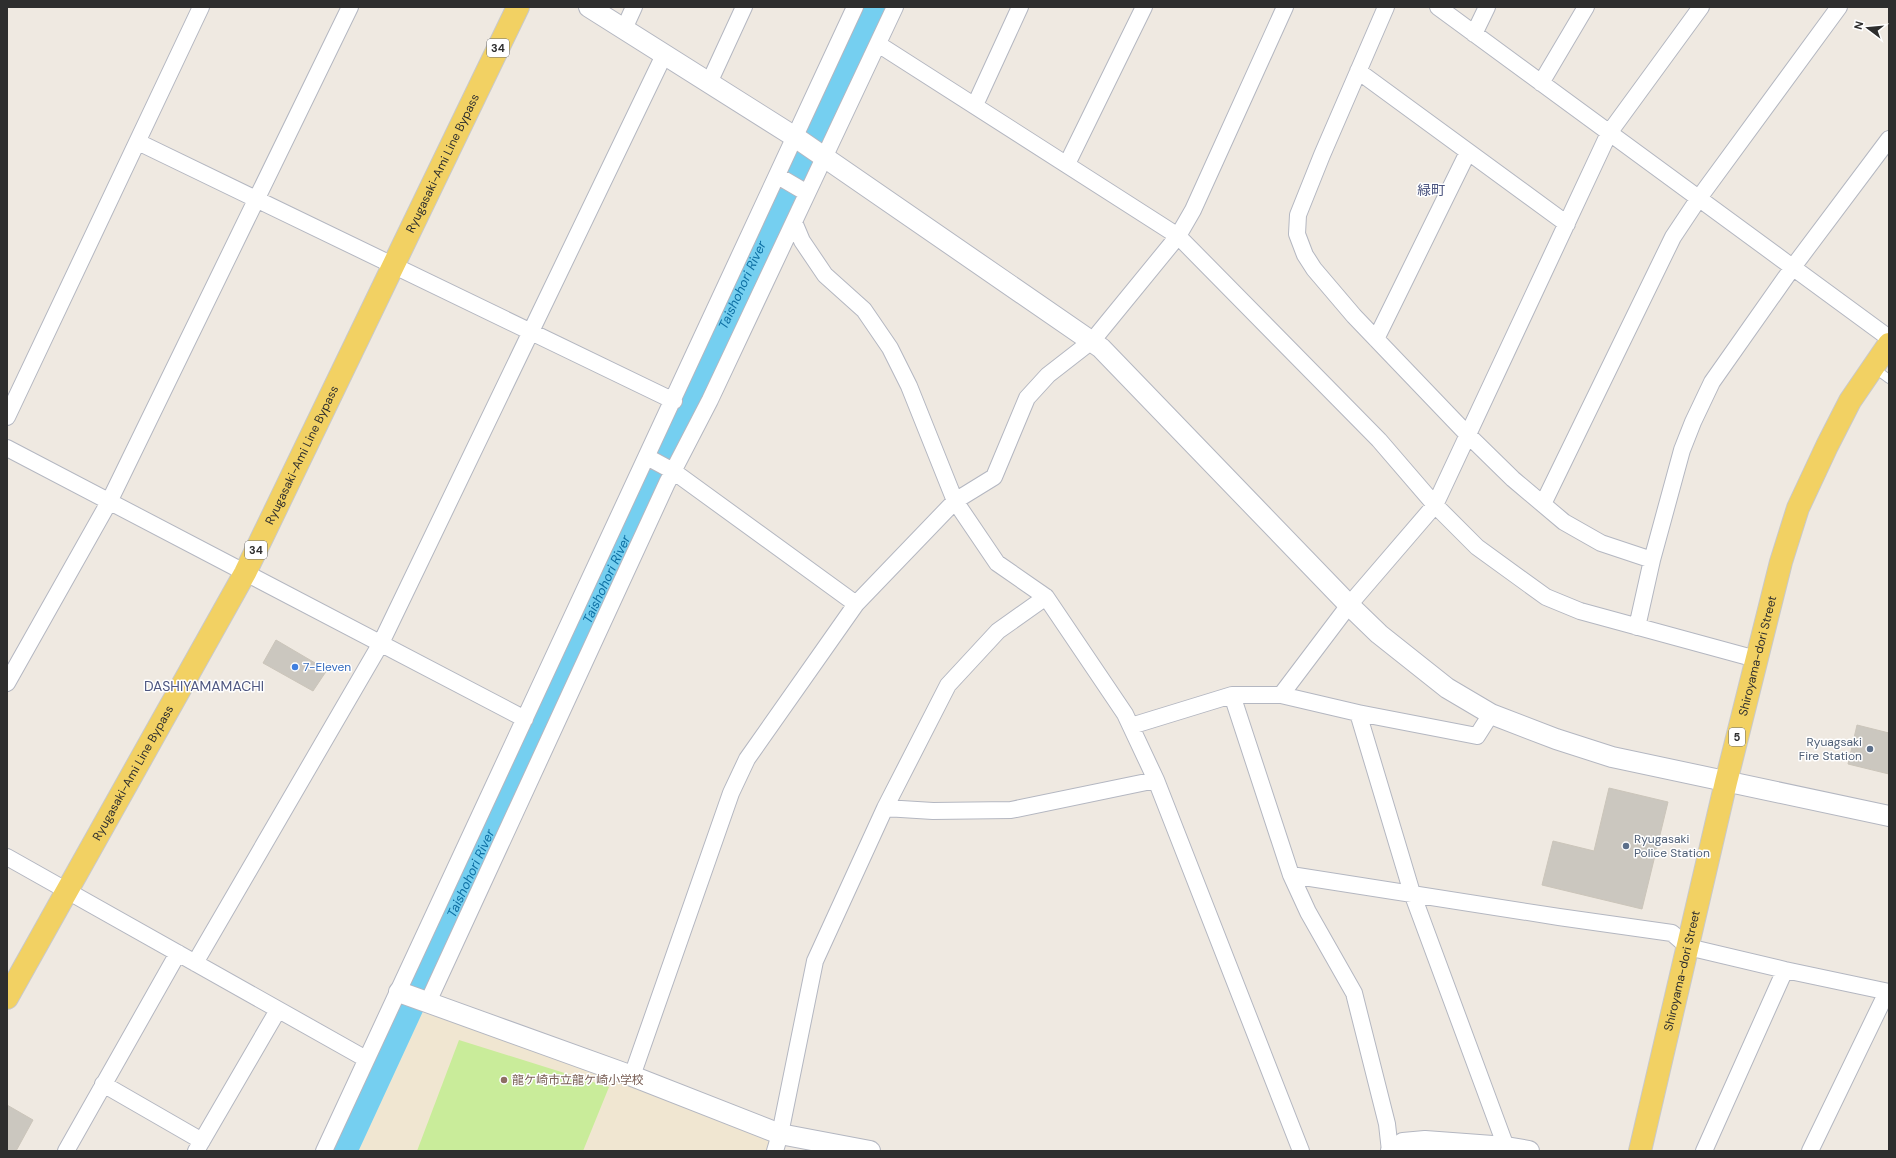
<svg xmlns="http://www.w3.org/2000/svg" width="1896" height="1158" font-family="'DM Sans','Noto Sans JP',sans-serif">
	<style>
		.education { fill: #f0e6d1 }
		.pitch { fill: #c9ec9a }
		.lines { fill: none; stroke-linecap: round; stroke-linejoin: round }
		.river { stroke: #75cff0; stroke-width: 30 }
		.building { fill: #cbc7bf; stroke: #cbc5ba }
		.service-casing { stroke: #b4b7c1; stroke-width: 10 }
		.minor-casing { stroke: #b4b7c1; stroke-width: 18 }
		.tertiary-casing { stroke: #b4b7c1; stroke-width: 22 }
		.primary-casing { stroke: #c9c9c9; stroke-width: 24 }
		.service { stroke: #fff; stroke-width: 8 }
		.minor { stroke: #fff; stroke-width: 16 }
		.tertiary { stroke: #fff; stroke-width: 20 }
		.primary { stroke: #f2d163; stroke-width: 22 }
		.shop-dot { fill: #3f7fe0; stroke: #fff; stroke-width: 1.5 }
		.service-dot { fill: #5c6f8a; stroke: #fff; stroke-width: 1.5 }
		.education-dot { fill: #8d6e63; stroke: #fff; stroke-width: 1.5 }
		.labels { text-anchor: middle; stroke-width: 3; stroke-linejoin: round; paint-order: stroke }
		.shield { fill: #fff; stroke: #6d6d6d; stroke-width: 1 }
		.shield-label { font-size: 11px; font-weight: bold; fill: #2e2e2e }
		.street-label { font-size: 12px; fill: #2e2e2e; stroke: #fff }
		.shop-label { font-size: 12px; fill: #366cbe; stroke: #fff; text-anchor: start }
		.service-label { font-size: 12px; fill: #4e5e75; stroke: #fff; text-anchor: end }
		.education-label { font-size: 12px; fill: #785e54; stroke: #fff; text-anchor: start }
		.water-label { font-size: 13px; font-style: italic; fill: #0d6fa3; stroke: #fff }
		.quarter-label { font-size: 14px; fill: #4d5680; stroke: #fff }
	</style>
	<rect width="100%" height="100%" fill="#efe9e1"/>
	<!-- education -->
	<path class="education" d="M419,1012L475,1025L770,1140L767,1151H352Z"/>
	<!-- pitch -->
	<path class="pitch" d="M459,1040L609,1087L583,1151H417Z"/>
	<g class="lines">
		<!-- river -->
		<path class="river" id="s1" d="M342,1151L870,7"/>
	</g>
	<!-- building -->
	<path class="building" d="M276,640L327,670L313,691L263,663Z
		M1857,725L1889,733V774L1848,764Z
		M1609,788L1668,802L1642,909L1542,885L1553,841L1594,851Z
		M7,1105L33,1120L16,1151H7Z"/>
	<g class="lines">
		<!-- service casing -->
		<g class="service-casing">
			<path id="service" d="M1874,368L1889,379"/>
		</g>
		<!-- minor casing -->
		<g class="minor-casing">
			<path id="minor" d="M1386,7L1322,155L1298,215L1297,234L1305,255L1314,269L1354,316L1468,435L1513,479L1564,522L1601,543L1652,560
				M1438,7L1889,338
				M624,29L634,7
				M1474,34L1487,7
				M878,44L1178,236L1379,440L1435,505L1477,547L1546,597L1580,611L1756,659
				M1358,71L1567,224
				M709,83L744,7
				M1541,83L1586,7
				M975,105L1020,7
				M138,142L674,401
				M1067,164L1144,7
				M778,176L807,193
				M794,222L802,241L825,275L864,310L890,348L909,386L955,501L997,563L1046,597L1125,714L1156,780L1301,1151
				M1376,339L1468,152
				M7,417L201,7
				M7,448L525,719
				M647,457L673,471L856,604
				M1543,504L1673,237L1699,198L1839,7
				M1637,627L1652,560L1682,450L1693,422L1712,382L1793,267L1889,139
				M7,683L109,502L350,7
				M1232,695L1291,875L1308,912L1354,993L1387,1124L1390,1151
				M1281,695L1349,605L1435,505L1609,133L1701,7
				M1358,713L1412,893L1506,1147
				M1131,726L1232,695H1281L1358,713L1477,736L1491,714
				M885,808L933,811L1011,810L1156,780
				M7,857L366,1059
				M1291,875L1559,917L1672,933L1688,947L1785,970L1889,992
				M195,963L381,643L664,55
				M428,1002L667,483L710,400L895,7
				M632,1076L731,793L747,759L856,604L955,501L994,477L1027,398L1048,375L1093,340L1178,236L1193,210L1285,7
				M103,1084L202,1141
				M66,1151L178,953
				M196,1151L278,1010
				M324,1151L855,7
				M775,1151L780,1134L815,961L885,808L948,685L998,631L1046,597
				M1704,1151L1785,970
				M1810,1151L1887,992"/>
		</g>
		<!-- tertiary casing -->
		<g class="tertiary-casing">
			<path id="tertiary" d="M589,7L795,137L1101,348L1349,605L1379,634L1447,688L1491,714L1556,739L1612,757L1889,816
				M399,992L632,1076L780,1134L870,1151
				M1391,1151L1403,1143L1425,1141L1506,1147L1529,1151"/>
		</g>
		<!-- primary casing -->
		<g class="primary-casing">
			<g id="primary">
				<path id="s2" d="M7,998L245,573L518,7"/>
				<path id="s3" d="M1640,1151L1726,782L1781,562L1798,508L1827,446L1850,401L1889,344"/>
			</g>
		</g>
		<!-- service -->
		<use href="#service" class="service"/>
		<!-- minor -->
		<use href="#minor" class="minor"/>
		<!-- tertiary -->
		<use href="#tertiary" class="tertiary"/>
		<!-- primary -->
		<use href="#primary" class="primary"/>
	</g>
	<!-- markers -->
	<circle class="shop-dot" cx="295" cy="667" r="4"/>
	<g class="service-dot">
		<circle cx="1870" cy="749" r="4"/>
		<circle cx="1626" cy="846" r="4"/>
	</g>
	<circle class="education-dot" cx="504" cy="1080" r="4"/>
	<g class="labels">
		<!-- shield labels -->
		<g class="shield">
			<rect x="487" y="39" width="22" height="18" rx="3"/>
			<rect x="245" y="541" width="22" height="18" rx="3"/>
			<rect x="1729" y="728" width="16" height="18" rx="3"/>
		</g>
		<g class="shield-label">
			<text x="498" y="52">34</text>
			<text x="256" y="554">34</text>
			<text x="1737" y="741">5</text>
		</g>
		<!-- street labels -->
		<g class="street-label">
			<text dy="4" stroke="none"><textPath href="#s2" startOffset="942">Ryugasaki-Ami Line Bypass</textPath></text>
			<text dy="4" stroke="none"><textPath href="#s2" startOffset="618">Ryugasaki-Ami Line Bypass</textPath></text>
			<text dy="4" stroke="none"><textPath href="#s3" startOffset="509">Shiroyama-dori Street</textPath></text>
			<text dy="4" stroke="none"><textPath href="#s2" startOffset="258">Ryugasaki-Ami Line Bypass</textPath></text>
			<text dy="4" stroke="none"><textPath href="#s3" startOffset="185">Shiroyama-dori Street</textPath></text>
		</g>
		<!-- shop labels -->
		<g class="shop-label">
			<text x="303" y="671">7-Eleven</text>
		</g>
		<!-- service labels -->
		<g class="service-label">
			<text x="1862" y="746">Ryuagsaki<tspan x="1862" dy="14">Fire Station</tspan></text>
			<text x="1634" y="843" text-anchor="start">Ryugasaki<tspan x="1634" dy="14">Police Station</tspan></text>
		</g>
		<!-- education labels -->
		<g class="education-label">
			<text x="512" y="1084">龍ケ崎市立龍ケ崎小学校</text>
		</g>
		<!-- water labels -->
		<g class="water-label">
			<text dy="5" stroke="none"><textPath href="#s1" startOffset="954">Taishohori River</textPath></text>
			<text dy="5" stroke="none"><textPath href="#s1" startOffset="630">Taishohori River</textPath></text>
			<text dy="5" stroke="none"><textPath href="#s1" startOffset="306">Taishohori River</textPath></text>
		</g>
		<!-- quarter labels -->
		<g class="quarter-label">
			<text x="1431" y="195">緑町</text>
			<text x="204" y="691">DASHIYAMAMACHI</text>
		</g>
	</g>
	<!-- border -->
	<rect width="1896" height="1158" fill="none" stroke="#2e2e2e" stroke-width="16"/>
	<!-- north arrow -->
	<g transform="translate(1868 28) rotate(286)" stroke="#ffffff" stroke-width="3" paint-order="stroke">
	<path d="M0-3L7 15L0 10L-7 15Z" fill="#2e2e2e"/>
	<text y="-6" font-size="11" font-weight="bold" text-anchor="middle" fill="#2e2e2e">N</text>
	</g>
</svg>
